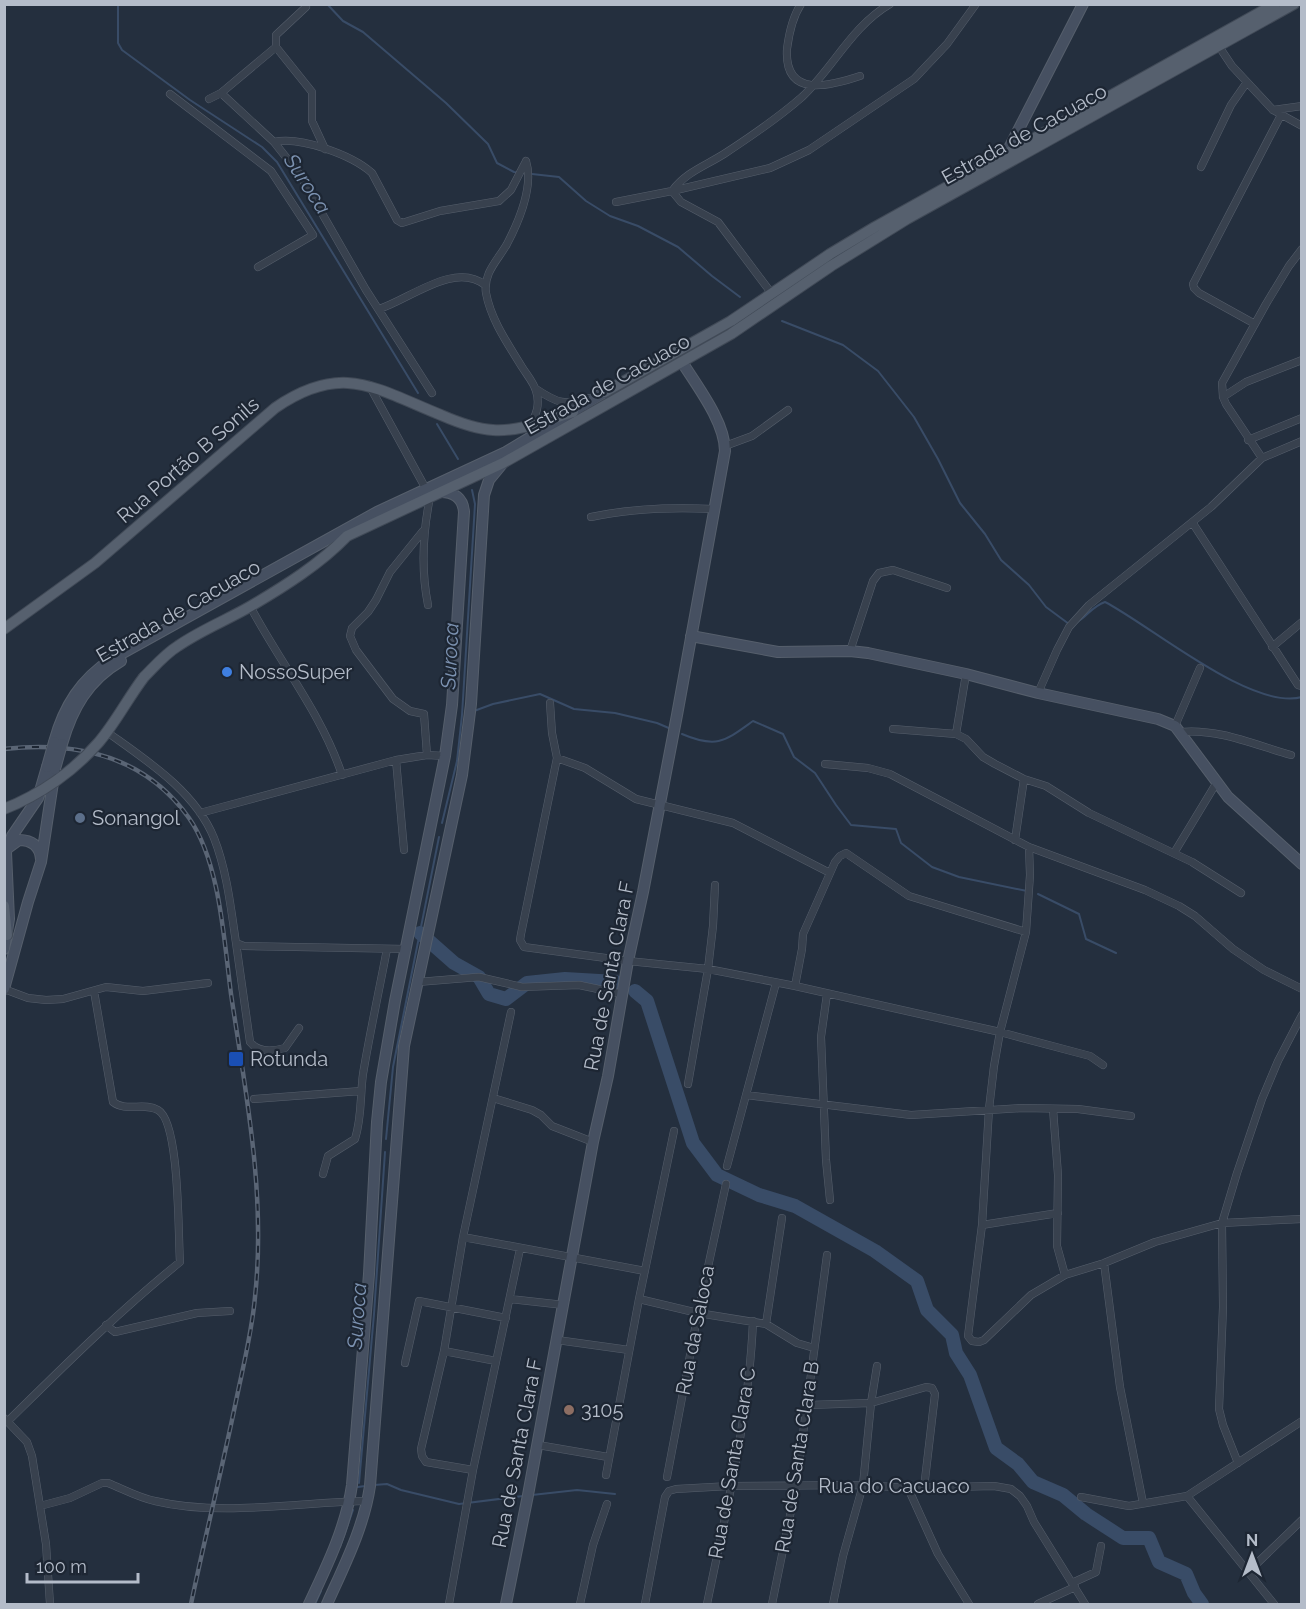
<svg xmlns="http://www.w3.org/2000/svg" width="1306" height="1609" font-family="Raleway,sans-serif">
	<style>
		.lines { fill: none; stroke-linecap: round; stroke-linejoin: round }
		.stream { stroke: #394c67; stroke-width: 2 }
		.river { stroke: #394c67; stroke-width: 14 }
		.street-casing { stroke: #565f6c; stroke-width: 8 }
		.secondary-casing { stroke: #565f6c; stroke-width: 12 }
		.primary-casing { stroke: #414a57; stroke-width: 12 }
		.street { stroke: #38414e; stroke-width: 7 }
		.secondary { stroke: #465061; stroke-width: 10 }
		.primary { stroke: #56606e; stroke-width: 10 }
		.rail-casing { stroke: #5a6575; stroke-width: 4.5 }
		.rail { stroke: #1d2633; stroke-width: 2; stroke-dasharray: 7; stroke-linecap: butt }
		.secondary-bridge-casing { stroke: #565f6c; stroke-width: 12; stroke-linecap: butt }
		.primary-bridge-casing { stroke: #414a57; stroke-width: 12; stroke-linecap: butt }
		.secondary-bridge { stroke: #465061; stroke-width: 10 }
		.primary-bridge { stroke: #56606e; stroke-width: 10 }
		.shop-dot { fill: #3f7fe0; stroke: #1d2633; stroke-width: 2 }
		.service-dot { fill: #5c6f8a; stroke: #1d2633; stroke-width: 2 }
		.transit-dot { fill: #1a4fb4; stroke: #1d2633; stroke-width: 2 }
		.education-dot { fill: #8d6e63; stroke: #1d2633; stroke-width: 2 }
		.labels { text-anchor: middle; stroke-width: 4.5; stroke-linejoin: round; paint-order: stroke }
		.street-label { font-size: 20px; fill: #b4bcc9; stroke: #1d2633 }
		.poi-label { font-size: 20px; fill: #b4bcc9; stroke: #1d2633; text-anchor: start }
		.water-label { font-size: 21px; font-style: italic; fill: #7c92b1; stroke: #1d2633 }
	</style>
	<rect width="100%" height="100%" fill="#242f3e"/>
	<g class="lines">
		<!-- stream -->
		<path class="stream" d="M118,4V43L122,50L190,100L262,147L277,162L418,393
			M327,4L343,21L363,32L446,103L488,144L497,163L514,172L559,177L586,201L610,216L638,226L678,247L712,276L740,297
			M782,321L843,345L878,371L914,417L938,459L960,503L985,534L1001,560L1029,585L1046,607L1069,624
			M437,424L458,459
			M1077,622C1088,616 1091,607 1105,602C1150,625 1251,711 1302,697
			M474,711L493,704L540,694L574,709L615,713L657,723L671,729
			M682,734C717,749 725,741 753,721L783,734L794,757L815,773L836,805L851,825L896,829L901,843L932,867L959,877L1027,891
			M442,823L457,761L462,715L475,504L472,490
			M1038,894L1079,914L1086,939L1116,953
			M386,1139L393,1067L439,837
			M359,1483L374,1314L385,1152
			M374,1485L387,1484L401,1490L459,1504L523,1496
			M358,1487L365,1486
			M532,1495L577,1490L615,1494
			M340,1547L353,1510
			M315,1604L321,1591"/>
		<!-- river -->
		<path class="river" d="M420,933L454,963L479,977L489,994L506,999L527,983L565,979L616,982
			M635,991L647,1001L693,1143L717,1175L759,1195L795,1206L875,1251L917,1281L927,1310L952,1335L956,1353L970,1375L996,1448L1018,1464L1033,1482L1063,1495L1086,1514L1123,1538H1149L1159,1562L1186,1574L1194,1593L1202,1604"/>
		<!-- street casing -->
		<g class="street-casing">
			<path id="street" d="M801,4C792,18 789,33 787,49C784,99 830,86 860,76
				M306,7L276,35V47L221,93L274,142C300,136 352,155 372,173L397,220L402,223L440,211L499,201L511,190L526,161
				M1218,45L1232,66L1273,110L1302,126
				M276,47L312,92V121L325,149
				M170,94L271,171L313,235L258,267
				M209,99L221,93
				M1273,110L1302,106
				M274,142L300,175L366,290L432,393
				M526,161C534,187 519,221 507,244C498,260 483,273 486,293C491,320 508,344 522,367C527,375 534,383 536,391C540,403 537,416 529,425
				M1201,167L1231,105L1247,82
				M672,191L770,168L809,150L914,79L947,44L976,4
				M672,191C686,172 705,166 724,154C750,137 778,118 802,97C833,68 852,26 890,4
				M616,202L672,191L681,202L718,222L772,294
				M379,309C410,299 455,261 485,285
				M1255,324L1199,293L1194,288L1193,284L1281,115
				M369,385L426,489
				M536,389C557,403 565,406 589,398
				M1223,397L1246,382L1302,360
				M1248,440L1302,418
				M725,446L752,436L788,410
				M1262,458L1226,404L1223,397L1222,383L1266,304L1289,266L1302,249
				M591,517C632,508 672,507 714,509
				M1192,522L1298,685L1302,686
				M423,531L390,572L376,600L368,612L352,628L350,636L356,650L393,699L410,711L424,714L427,755
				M428,605C421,570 423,532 430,497
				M250,606C280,663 322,714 342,775
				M1272,647L1302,622
				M850,651L873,581L879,573L893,570L947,588
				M966,674L956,734L966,739L983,757L995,764L1024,779L1046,786L1089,813L1192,862L1241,893
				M1038,693L1057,650L1069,627L1089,605L1211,507L1262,458L1302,441
				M550,703L552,733L557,758L521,934L520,940L524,947L628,961L708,969L795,986L1000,1032L1090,1056L1103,1065
				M1175,726L1200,668
				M893,729L956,734
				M107,732C146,760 195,791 214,838C227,871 231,909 236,943L244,946L407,949
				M1180,732C1218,728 1255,745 1291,755
				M557,758L585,768L636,799L733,823L830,873
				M396,760L404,850
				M825,764L868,768L890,774L1029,847L1145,890L1179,906L1195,916L1233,949L1264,970L1302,989
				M200,813L396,760L427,755L445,756
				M1015,840L1024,779
				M1029,847L1030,875L1026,932L1000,1032L994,1066L989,1109L982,1225L968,1336L972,1341L979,1342L984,1340L1031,1295L1065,1275L1104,1263L1155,1242L1222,1223L1302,1219
				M1174,853L1217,782
				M236,943L250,1042C258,1053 274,1051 285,1048L299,1028
				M418,982L479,977L522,987L579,985L622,994
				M795,986L802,949L803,934L835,862L840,856L846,853L909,896L1026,932
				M4,989L28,998L46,1000L63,999L106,987L143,991L208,983
				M827,994L821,1037L826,1160L830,1200
				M688,1084L708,969L713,926L715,885
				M746,1095L911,1115L1022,1108L1078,1109L1131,1116
				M493,1098L532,1110L541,1115L552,1126L593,1142
				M254,1099L361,1091
				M1053,1109L1058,1175L1057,1246L1065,1275
				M727,1166L776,983
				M323,1174L328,1156L355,1139C362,1117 360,1096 363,1074C370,1032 379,991 387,949
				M982,1225L1058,1213
				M463,1237L645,1271
				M1104,1263L1120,1387L1143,1503
				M510,1299L564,1305
				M639,1299L698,1313L766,1324L797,1343L814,1348
				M766,1324L782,1218
				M106,1325L115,1332L197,1313L230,1311
				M557,1340L629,1350
				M444,1351L496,1361
				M405,1363L419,1301L506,1318
				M808,1405L871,1403L926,1387L932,1388L935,1394L924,1488
				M4,1418L27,1442L32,1456L46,1544L50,1604
				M7,1422C63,1367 118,1312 180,1262C178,1235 180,1122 158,1110C144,1102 126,1112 113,1102L94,991
				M538,1445L608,1457
				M1238,1463L1223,1425L1219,1409L1223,1307L1222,1223L1237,1173L1262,1099L1278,1061L1302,1015
				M473,1470L426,1462L422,1456L421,1449L444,1351L463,1237L511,1012
				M606,1475L639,1299L674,1131
				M667,1477L698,1313L726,1184
				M908,1488L938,1554L969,1604
				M1187,1496L1274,1604
				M1081,1497L1129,1506L1187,1496L1302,1421
				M40,1506L70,1498L102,1483H108C123,1489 139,1498 155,1501C221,1517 300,1502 368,1501
				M1248,1572L1302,1520
				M1072,1583L1096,1572L1101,1546
				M449,1604L473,1470L520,1249
				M580,1604L593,1545L607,1504
				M645,1604L665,1497L669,1491L676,1489L730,1486L863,1485L908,1488L994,1486L1011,1489L1020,1496L1027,1506L1034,1522L1085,1604
				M707,1604C726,1511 749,1417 753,1321
				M772,1604L796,1486L827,1255
				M833,1604L843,1556L863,1485L871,1403L877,1366
				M1038,1604L1075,1587"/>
		</g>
		<!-- secondary casing -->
		<g class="secondary-casing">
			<path id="secondary" d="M1006,154L1083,4
				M691,636L778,652L850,651L868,653L966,674L1038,693L1158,719L1175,726L1228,797L1302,864
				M54,742C64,706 81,679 112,659L377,512L506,452L605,392
				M62,744C72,709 88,680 121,661
				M8,848L19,840C32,840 40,846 41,859
				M4,949L9,919L6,852L12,836L38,798L47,767
				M4,989L28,902L41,862L54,776
				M309,1604C327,1566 346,1527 352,1485L369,1274L377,1122L381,1082L395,1001L445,756L452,705L464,512C463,498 454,492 441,492
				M327,1604C344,1566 364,1527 370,1486L404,1046L462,775L471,704L484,495L489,480L503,463
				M506,1604L528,1495L593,1142L608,1076L628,961L643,892L677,715L725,451C725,422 697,386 682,362"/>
		</g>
		<!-- primary casing -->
		<g class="primary-casing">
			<path id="primary" d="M605,392L731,321L830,254L875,227L1275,4
				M4,629L95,563L275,408C342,362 374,388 441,415C457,422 475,429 493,430C520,432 548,420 573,412
				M144,677C155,666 165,654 178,646C201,630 227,620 251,606C285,586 320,564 347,536L503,463L731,334L831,266L907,219L1294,4
				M4,906L7,935"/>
		</g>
		<!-- street -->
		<use href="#street" class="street"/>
		<!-- secondary -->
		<use href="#secondary" class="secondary"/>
		<!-- primary -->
		<use href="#primary" class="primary"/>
		<!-- rail casing -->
		<g class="rail-casing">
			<path id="rail" d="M4,749C76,741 145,756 189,818C220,862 224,941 231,994C246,1095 266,1194 255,1297C252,1332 243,1367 236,1401C222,1469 205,1537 191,1604"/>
		</g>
		<!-- rail -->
		<use href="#rail" class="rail"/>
		<!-- secondary-bridge casing -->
		<g class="secondary-bridge-casing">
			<path id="secondary-bridge" d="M47,767L54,742
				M55,769L62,744"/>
		</g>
		<!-- primary-bridge casing -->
		<g class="primary-bridge-casing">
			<path id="primary-bridge" d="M4,809C40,795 74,771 99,742C116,722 128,698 144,677"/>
		</g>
		<!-- secondary-bridge -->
		<use href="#secondary-bridge" class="secondary-bridge"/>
		<!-- primary-bridge -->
		<use href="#primary-bridge" class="primary-bridge"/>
	</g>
	<!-- markers -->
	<circle class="shop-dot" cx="227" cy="672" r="6"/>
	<circle class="service-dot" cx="80" cy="818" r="6"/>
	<rect class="transit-dot" x="228" y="1051" width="16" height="16" rx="3"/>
	<circle class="education-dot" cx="569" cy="1410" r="6"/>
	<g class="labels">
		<!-- street labels -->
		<g class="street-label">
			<text transform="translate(1024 134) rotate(-29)" y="7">Estrada de Cacuaco</text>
			<text transform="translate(607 384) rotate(-29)" y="7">Estrada de Cacuaco</text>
			<text transform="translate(188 460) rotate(-41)" y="7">Rua Portão B Sonils</text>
			<text transform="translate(178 611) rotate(-30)" y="7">Estrada de Cacuaco</text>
			<text transform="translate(609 976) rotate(-79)" y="7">Rua de Santa Clara F</text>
			<text transform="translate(695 1330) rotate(-79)" y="7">Rua da Saloca</text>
			<text transform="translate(517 1453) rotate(-79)" y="7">Rua de Santa Clara F</text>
			<text transform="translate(797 1457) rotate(-81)" y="7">Rua de Santa Clara B</text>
			<text transform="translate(732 1463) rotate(-80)" y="7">Rua de Santa Clara C</text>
			<text x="894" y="1493">Rua do Cacuaco</text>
		</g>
		<!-- poi labels -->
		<g class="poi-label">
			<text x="239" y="679">NossoSuper</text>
			<text x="92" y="825">Sonangol</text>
			<text x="250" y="1066">Rotunda</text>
			<text x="581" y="1417">3105</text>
		</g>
		<!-- water labels -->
		<g class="water-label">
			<text transform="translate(307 184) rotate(57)" y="7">Suroca</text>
			<text transform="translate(450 656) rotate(-87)" y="7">Suroca</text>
			<text transform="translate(357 1316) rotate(-86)" y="7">Suroca</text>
		</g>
	</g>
	<!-- border -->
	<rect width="1306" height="1609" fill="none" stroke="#b4bcc9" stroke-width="12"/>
	<!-- north arrow -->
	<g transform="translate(1252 1555)" stroke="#1d2633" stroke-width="4.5" paint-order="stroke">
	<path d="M0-4.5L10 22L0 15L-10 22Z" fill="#b4bcc9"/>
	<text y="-9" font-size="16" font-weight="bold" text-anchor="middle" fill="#b4bcc9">N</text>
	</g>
	<!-- scale -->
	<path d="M27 1573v9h111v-9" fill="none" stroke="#b4bcc9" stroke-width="3"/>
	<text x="36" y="1573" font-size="18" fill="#b4bcc9" stroke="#1d2633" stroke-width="4.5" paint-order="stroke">100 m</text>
</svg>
